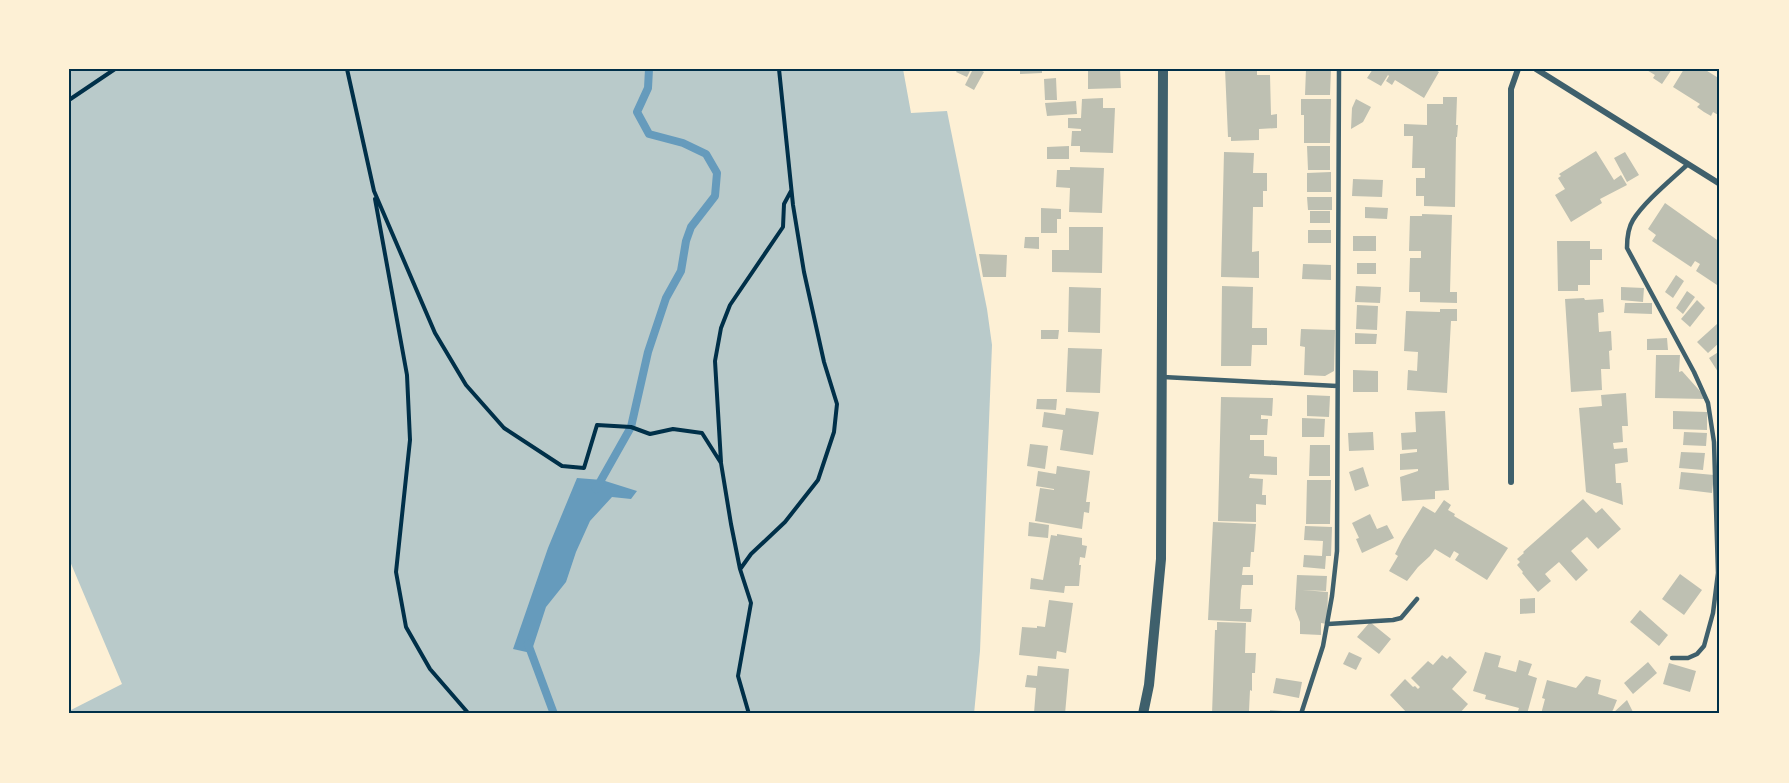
<svg xmlns="http://www.w3.org/2000/svg" width="1789" height="783" font-family="'Times New Roman',serif">
	<style>
		.green { fill: #b9caca }
		.water { fill: #669bbc }
		.lines { fill: none; stroke-linecap: round; stroke-linejoin: round }
		.stream { stroke: #669bbc; stroke-width: 8 }
		.building { fill: #bec0b2 }
		.path { stroke: #003049; stroke-width: 4 }
		.service { stroke: #3f606c; stroke-width: 4.5 }
		.minor { stroke: #3f606c; stroke-width: 6 }
		.tertiary { stroke: #3f606c; stroke-width: 10 }
		.neatline { fill: none; stroke: #003049; stroke-width: 2 }
	</style>
	<rect width="100%" height="100%" fill="#fdf0d5"/>
	<!-- green -->
	<path class="green" d="M69,69H903L911,113L947,111L987,309L992,345L980,651L974,714H69V711L122,684L69,559Z"/>
	<!-- water -->
	<path class="water" d="M577,478L602,480L637,491L631,499L612,497L590,521L576,552L566,582L546,607L531,653L513,649L548,548Z"/>
	<g class="lines">
		<!-- stream -->
		<path class="stream" d="M596,489L631,427L648,352L666,298L681,271L686,241L691,227L715,196L717,173L706,154L683,143L649,134L637,112L648,88L649,69
			M528,644L554,714"/>
	</g>
	<!-- building -->
	<path class="building" d="M958,69H971L967,77L956,72Z
		M973,69H978L984,72L974,90L965,85Z
		M1020,69H1042V73L1020,74Z
		M1088,69H1120L1121,88L1088,89Z
		M1225,69H1257V75H1270L1271,115L1277,114V128L1259,129V140L1231,141V137H1228Z
		M1306,69H1331L1330,95H1305Z
		M1373,69H1434L1439,72L1424,98L1395,80L1392,85L1386,81L1389,76L1388,75L1381,86L1367,78Z
		M1645,69H1672L1662,84L1653,78L1655,75Z
		M1684,69H1704L1720,79V116L1713,112L1711,116L1704,112L1697,107L1700,104L1673,87Z
		M1056,78L1057,100H1045L1044,79Z
		M1443,97H1457L1456,125H1458L1457,137H1456L1455,207L1424,206V196H1416V178H1425V168H1412L1413,136H1404V124L1427,125V104H1443Z
		M1103,98V108H1115L1113,153L1080,152V146H1071L1072,131H1081V129L1068,128V118H1081L1082,99Z
		M1301,99H1331L1330,143H1304V115H1301Z
		M1356,99L1371,107L1363,122L1351,129L1352,108Z
		M1076,101L1077,114L1047,116L1045,103Z
		M1069,146V159H1047V147Z
		M1307,146H1330V170H1308Z
		M1596,151L1614,180L1621,175L1627,185L1600,199L1602,203L1571,222L1555,195L1565,189L1558,178L1561,176L1559,174Z
		M1224,152L1254,153L1253,173H1267V191H1263V207H1253L1252,252L1259,251V278L1221,277Z
		M1625,152L1639,175L1627,182L1614,158Z
		M1070,167L1104,168L1102,213L1069,212L1070,188L1056,187L1057,170H1070Z
		M1331,172V192H1307V173Z
		M1353,179L1383,180L1382,197L1352,196Z
		M1307,197H1332V210H1308Z
		M1665,203L1720,242V287L1696,271L1700,264L1695,261L1691,267L1652,241L1656,235L1648,229Z
		M1365,207L1388,208L1387,219L1365,218Z
		M1041,208L1061,209V219H1057V233H1041Z
		M1310,211H1330V223H1310Z
		M1422,214L1452,215L1450,292H1457V303L1420,302V292H1409L1410,258H1421V251H1409L1410,216H1422Z
		M1069,227H1103L1102,273L1052,272V250H1069Z
		M1308,230H1331V243H1308Z
		M1353,236H1376V251H1353Z
		M1025,237H1039V249L1024,248Z
		M1557,241H1590V249H1602V260H1590V285H1578V291H1558Z
		M979,254L1007,255L1006,277H983Z
		M1357,263H1376V274H1357Z
		M1303,264L1331,265V280L1302,279Z
		M1676,275L1684,281L1673,298L1665,292Z
		M1222,286L1253,287L1252,328H1267V345H1252L1251,366H1221Z
		M1356,286L1381,287L1380,303L1355,302Z
		M1069,287L1101,288L1100,333L1068,332Z
		M1621,287L1644,288L1643,302L1621,300Z
		M1687,291L1695,297L1683,314L1676,308Z
		M1584,298L1585,300L1603,299L1604,312L1598,313L1599,332L1611,331L1612,350L1609,351L1610,369H1601L1602,390L1571,392L1565,299Z
		M1697,300L1705,308L1690,327L1681,319Z
		M1625,303H1652V314L1624,313Z
		M1357,305L1378,306L1377,330L1356,329Z
		M1440,309H1457V321H1451L1447,393L1407,390L1408,370L1417,371L1418,352L1404,351L1406,311L1440,312Z
		M1717,324L1720,327V342L1708,353L1697,342Z
		M1301,329L1335,330L1334,371L1325,376L1304,375L1305,347L1300,346Z
		M1041,330H1059L1058,339H1041Z
		M1355,333L1377,334L1376,344H1355Z
		M1667,338L1668,350H1647V339Z
		M1068,348L1102,349L1100,393L1066,392Z
		M1720,351V375L1709,358Z
		M1656,355H1680L1679,372L1682,371L1707,399L1655,398Z
		M1353,370L1378,371V392H1353Z
		M1626,393L1628,426H1622L1623,442L1613,443L1614,449L1627,448L1628,462L1615,464L1616,483H1621L1623,505L1586,492L1579,408L1602,406L1601,395Z
		M1307,395L1330,396L1329,417L1307,416Z
		M1221,397L1273,398L1272,416L1261,415V419H1268L1267,435H1250V440H1264V456L1277,457V475L1250,474L1249,478L1263,479L1262,495H1266V505L1256,504V522L1218,521Z
		M1037,399H1057L1056,410L1036,409Z
		M1066,408L1099,412L1093,455L1060,450L1063,430L1042,427L1044,412L1065,415Z
		M1445,411L1449,490L1435,491V499L1402,501L1400,477L1418,471V469L1400,470V454L1417,452V449L1402,450L1401,433L1416,432L1415,412Z
		M1673,411L1707,412V430L1673,429Z
		M1302,418L1325,419L1324,437H1302Z
		M1373,432L1374,450L1349,451L1348,433Z
		M1684,432L1707,433L1706,446L1683,445Z
		M1030,444L1048,446L1045,469L1027,466Z
		M1310,445H1330V476H1309Z
		M1681,452L1705,453L1703,470L1679,468Z
		M1057,466L1090,471L1086,502H1090L1089,513L1084,512L1082,529L1035,521L1040,488L1054,490V489L1036,486L1038,471L1056,474Z
		M1363,467L1369,486L1355,491L1349,472Z
		M1681,472L1714,475L1712,493L1679,489Z
		M1307,480H1331L1330,524H1306Z
		M1583,499L1596,513L1602,508L1621,529L1598,549L1587,537L1571,551L1588,570L1576,581L1559,562L1545,574L1551,581L1538,592L1522,573L1523,572L1517,565L1520,562L1517,559L1524,553L1523,552Z
		M1444,500L1451,505L1448,510L1455,514L1454,516L1508,548L1487,580L1455,560L1459,554L1454,551L1450,558L1435,549L1430,556L1418,567L1407,581L1389,571L1398,556L1395,554L1402,540L1423,506L1435,513Z
		M1370,514L1377,529L1387,525L1394,538L1362,553L1356,539L1359,538L1352,523Z
		M1029,522L1049,525L1048,538L1028,536Z
		M1213,522L1256,524L1254,552H1251L1250,567H1243L1242,575H1253V585H1242L1241,590L1240,609H1252L1251,622L1208,620Z
		M1305,526L1332,527L1331,556H1326L1325,569L1303,567L1304,555L1322,556L1323,541L1304,540Z
		M1057,534L1082,538V545L1087,546L1085,558L1080,557L1079,565H1081L1079,586H1065L1064,593L1030,589L1031,578L1043,580L1051,535L1057,536Z
		M1680,574L1702,590L1684,615L1662,599Z
		M1297,575L1327,576L1326,591L1302,590L1328,592L1327,624L1321,623V635L1300,634V622L1295,609Z
		M1535,598V613L1520,614V599Z
		M1049,600L1073,603L1066,653L1057,651L1056,659L1019,655L1022,627L1037,628V626L1045,627Z
		M1640,610L1668,635L1659,646L1630,622Z
		M1217,622L1246,623L1245,653H1256L1255,673H1252V691L1250,690L1249,711H1243V714H1212L1215,630H1217Z
		M1370,622L1391,639L1379,654L1357,637Z
		M1349,652L1362,658L1356,670L1343,664Z
		M1485,652L1501,656L1498,667L1516,672L1519,660L1532,664L1528,675L1537,678L1527,714H1517L1519,708L1485,699L1486,695L1473,691Z
		M1442,655L1447,659L1450,656L1467,672L1452,689L1468,704L1459,714H1408L1390,695L1405,679L1413,687L1415,686L1418,689L1420,687L1411,678L1428,661L1433,665Z
		M1648,662L1657,673L1633,694L1624,683Z
		M1669,663L1696,671L1690,692L1663,684Z
		M1038,666L1069,669L1065,714L1034,713L1036,688L1025,687L1027,675L1037,676Z
		M1586,676L1601,680L1598,694L1617,700L1613,710L1610,714H1541L1545,699L1542,698L1547,680L1576,688Z
		M1276,678L1302,682L1299,698L1273,693Z
		M1627,700L1634,714H1612Z
		M1270,710L1296,712V714H1270Z"/>
	<g class="lines">
		<!-- path -->
		<path class="path" d="M347,69L374,191
			M69,100L115,69
			M374,191L435,333L466,385L504,428L562,466L584,468L597,425L631,427L650,434L673,429L702,433L721,463L731,524L740,569L751,603L738,676L749,714
			M375,199L407,375L410,440L396,572L406,627L430,669L469,714
			M721,462L715,361L721,328L730,305L783,227L784,204L791,191
			M741,568L751,554L785,522L818,480L834,432L837,404L824,362L804,272L793,205L779,69"/>
		<!-- service -->
		<path class="service" d="M1163,377L1337,386
			M1328,624L1393,620L1401,618L1417,599
			M1672,658H1688L1697,654L1704,646L1713,613L1718,573L1714,442L1708,403L1694,372L1627,248C1627,238 1628,228 1633,220C1645,201 1671,180 1688,164
			M1301,714L1323,646L1332,596L1337,551L1339,69"/>
		<!-- minor -->
		<path class="minor" d="M1536,69L1720,184
			M1511,482V89L1518,69"/>
		<!-- tertiary -->
		<path class="tertiary" d="M1143,714L1149,685L1161,559L1163,69"/>
	</g>
	<!-- border -->
	<rect width="1789" height="783" fill="none" stroke="#fdf0d5" stroke-width="141"/>
	<rect x="70" y="70" width="1648" height="642" class="neatline"/>
</svg>
